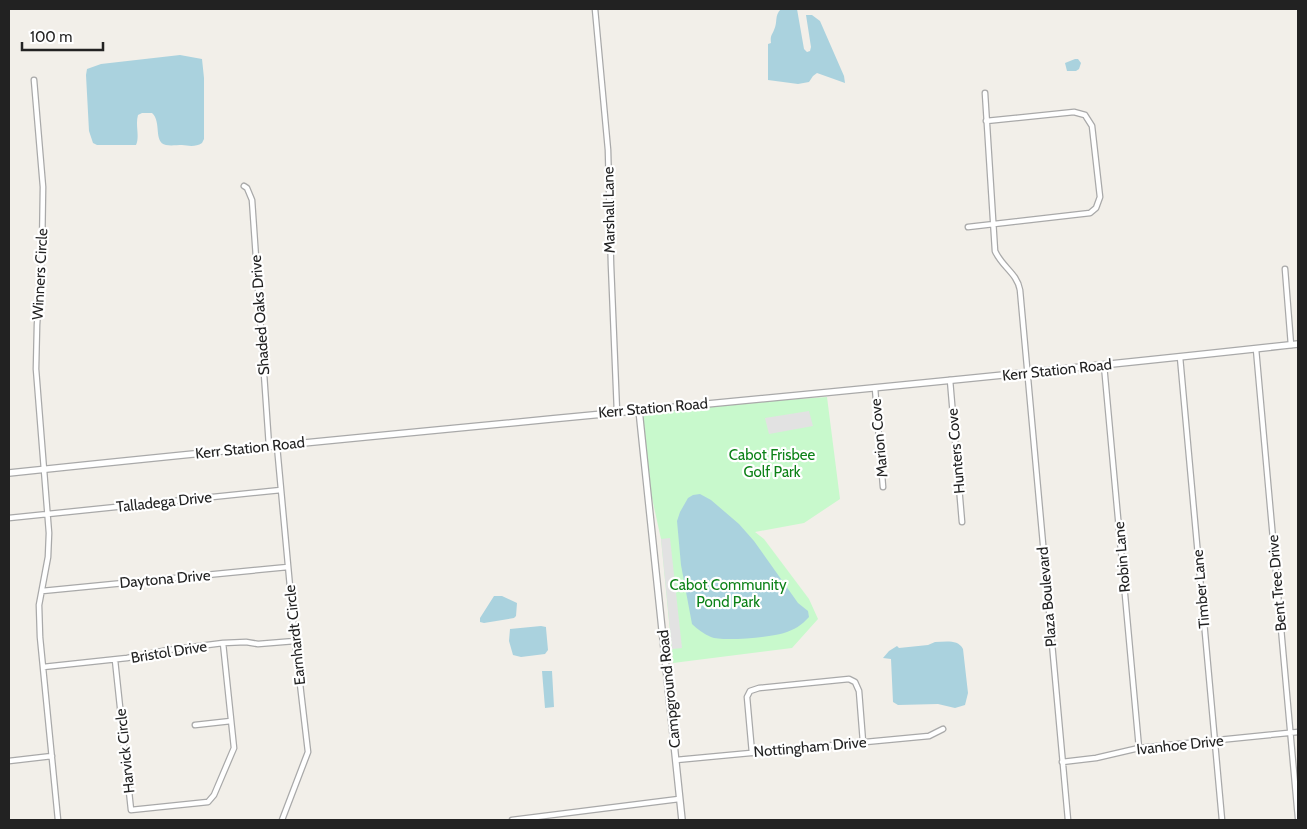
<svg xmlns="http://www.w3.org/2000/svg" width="1307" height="829" font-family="Cabin,sans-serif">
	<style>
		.park { fill: #c8f9cc }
		.parking { fill: #e2e2e2 }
		.water { fill: #aad2de }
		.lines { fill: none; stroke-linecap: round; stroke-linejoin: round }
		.minor-casing { stroke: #a9a9a9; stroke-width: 7 }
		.tertiary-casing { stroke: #a9a9a9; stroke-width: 8 }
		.minor { stroke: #fff; stroke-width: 4.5 }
		.tertiary { stroke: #fff; stroke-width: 5.5 }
		.labels { text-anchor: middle; stroke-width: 4.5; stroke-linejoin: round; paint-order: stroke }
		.street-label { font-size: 15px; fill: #222; stroke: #fff }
		.park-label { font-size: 15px; fill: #0d8218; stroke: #fff }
	</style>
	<rect width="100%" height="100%" fill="#f2efe9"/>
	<!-- park -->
	<path class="park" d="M827,397L840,499L804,523L755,532L764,539L809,599L818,619L792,648L673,663L661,539L645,466L639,410Z"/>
	<!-- parking -->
	<path class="parking" d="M809,411L813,426L769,434L765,418Z
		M670,538L682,648L672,649L661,539Z"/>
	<!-- water -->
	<path class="water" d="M781,9H797L804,49L807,52L810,51L811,47L806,15H812L820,21L844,76L845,83L817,73L813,76L809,82L798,84L768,80V44L771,43C770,36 772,35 774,30C778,22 774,16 781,9Z
		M180,55L202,59L204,78V139L202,143C196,147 189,146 182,145C177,145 171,146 166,145C153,142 162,122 152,113H142L138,115C135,125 140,136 136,145H97L93,143L89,131L86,75L87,69L101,64Z
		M1075,59H1078L1081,63L1079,69L1076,71H1067L1065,63Z
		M700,494L711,500L739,524L754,541L798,603L808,611L809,617C802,625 794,630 784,633C772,637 722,642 711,637C704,634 697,629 692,624L681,565L677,521L680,512L688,498L693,495Z
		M494,596H502L517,603L516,616L514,618L484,623L480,622V618Z
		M541,626L546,627V628L548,650L545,654L521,657L513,655L509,641L510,629Z
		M935,642C945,642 958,639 963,649L968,693L965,705L955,708L938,704L898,705L893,702L891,659L883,658L889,651L897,646L899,648L928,645Z
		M542,671H552L554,707L545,708Z"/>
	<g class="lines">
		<!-- minor casing -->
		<g class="minor-casing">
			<path id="minor" d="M595,9L608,150L611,265L617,412
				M34,80L43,187L42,250L37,325L36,369L49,533L48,557L39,605L40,637L58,820
				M985,93L995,251C1002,267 1017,273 1020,290L1068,820
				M244,186L247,188L252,200L269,446
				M968,227L1090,213L1096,208L1100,197L1092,126L1085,115L1074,112L986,121
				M1285,269L1291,345
				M1256,349L1298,818
				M1180,357L1222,820
				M1104,365L1139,748
				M950,380L962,522
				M875,388L883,487
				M277,446L295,641L308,752L282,820
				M9,518L281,490
				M42,591L288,567
				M115,660L131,810L208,802L214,795L234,748L223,643
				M43,667L127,658L168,650L223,643L246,642L258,644L295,641
				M195,725L231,721
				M752,753L747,697L750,691L759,688L849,679L855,682L859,691L863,742
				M676,760L929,736L943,729
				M9,761L52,756
				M1062,762L1096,758L1139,748L1298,732
				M512,820L679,799"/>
		</g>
		<!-- tertiary casing -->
		<g class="tertiary-casing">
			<path id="tertiary" d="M639,410L682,820
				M9,473C438,427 869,392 1298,344"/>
		</g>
		<!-- minor -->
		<use href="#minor" class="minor"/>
		<!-- tertiary -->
		<use href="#tertiary" class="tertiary"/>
	</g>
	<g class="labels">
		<!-- street labels -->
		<g class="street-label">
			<text transform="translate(609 210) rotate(-91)" y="5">Marshall Lane</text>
			<text transform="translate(40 274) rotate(-87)" y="5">Winners Circle</text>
			<text transform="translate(260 315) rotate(-94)" y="5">Shaded Oaks Drive</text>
			<text transform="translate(1057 370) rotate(-6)" y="5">Kerr Station Road</text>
			<text transform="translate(653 408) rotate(-5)" y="5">Kerr Station Road</text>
			<text transform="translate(879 438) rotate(-95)" y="5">Marion Cove</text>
			<text transform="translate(250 448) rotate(-6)" y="5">Kerr Station Road</text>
			<text transform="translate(956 451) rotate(-95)" y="5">Hunters Cove</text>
			<text transform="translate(164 502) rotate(-6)" y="5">Talladega Drive</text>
			<text transform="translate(1122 557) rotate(-95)" y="5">Robin Lane</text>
			<text transform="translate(165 579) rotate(-5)" y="5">Daytona Drive</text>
			<text transform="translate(1277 583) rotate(-95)" y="5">Bent Tree Drive</text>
			<text transform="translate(1201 589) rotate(-95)" y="5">Timber Lane</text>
			<text transform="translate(1047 597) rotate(-95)" y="5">Plaza Boulevard</text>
			<text transform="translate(295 635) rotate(-96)" y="5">Earnhardt Circle</text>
			<text transform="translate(169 652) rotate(-9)" y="5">Bristol Drive</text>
			<text transform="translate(669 689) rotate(-96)" y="5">Campground Road</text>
			<text transform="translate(1180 745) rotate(-6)" y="5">Ivanhoe Drive</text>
			<text transform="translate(810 747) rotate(-5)" y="5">Nottingham Drive</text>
			<text transform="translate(125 751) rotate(-96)" y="5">Harvick Circle</text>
		</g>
		<!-- park labels -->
		<g class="park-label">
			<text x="772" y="460">Cabot Frisbee<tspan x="772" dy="17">Golf Park</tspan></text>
			<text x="728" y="590">Cabot Community<tspan x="728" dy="17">Pond Park</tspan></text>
		</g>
	</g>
	<!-- border -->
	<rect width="1307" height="829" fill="none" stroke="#222222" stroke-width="20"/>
	<!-- scale -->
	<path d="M22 42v8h81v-8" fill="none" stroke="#222222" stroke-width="2.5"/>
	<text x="30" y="42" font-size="15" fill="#222222" stroke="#ffffff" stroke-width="4" paint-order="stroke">100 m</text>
</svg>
